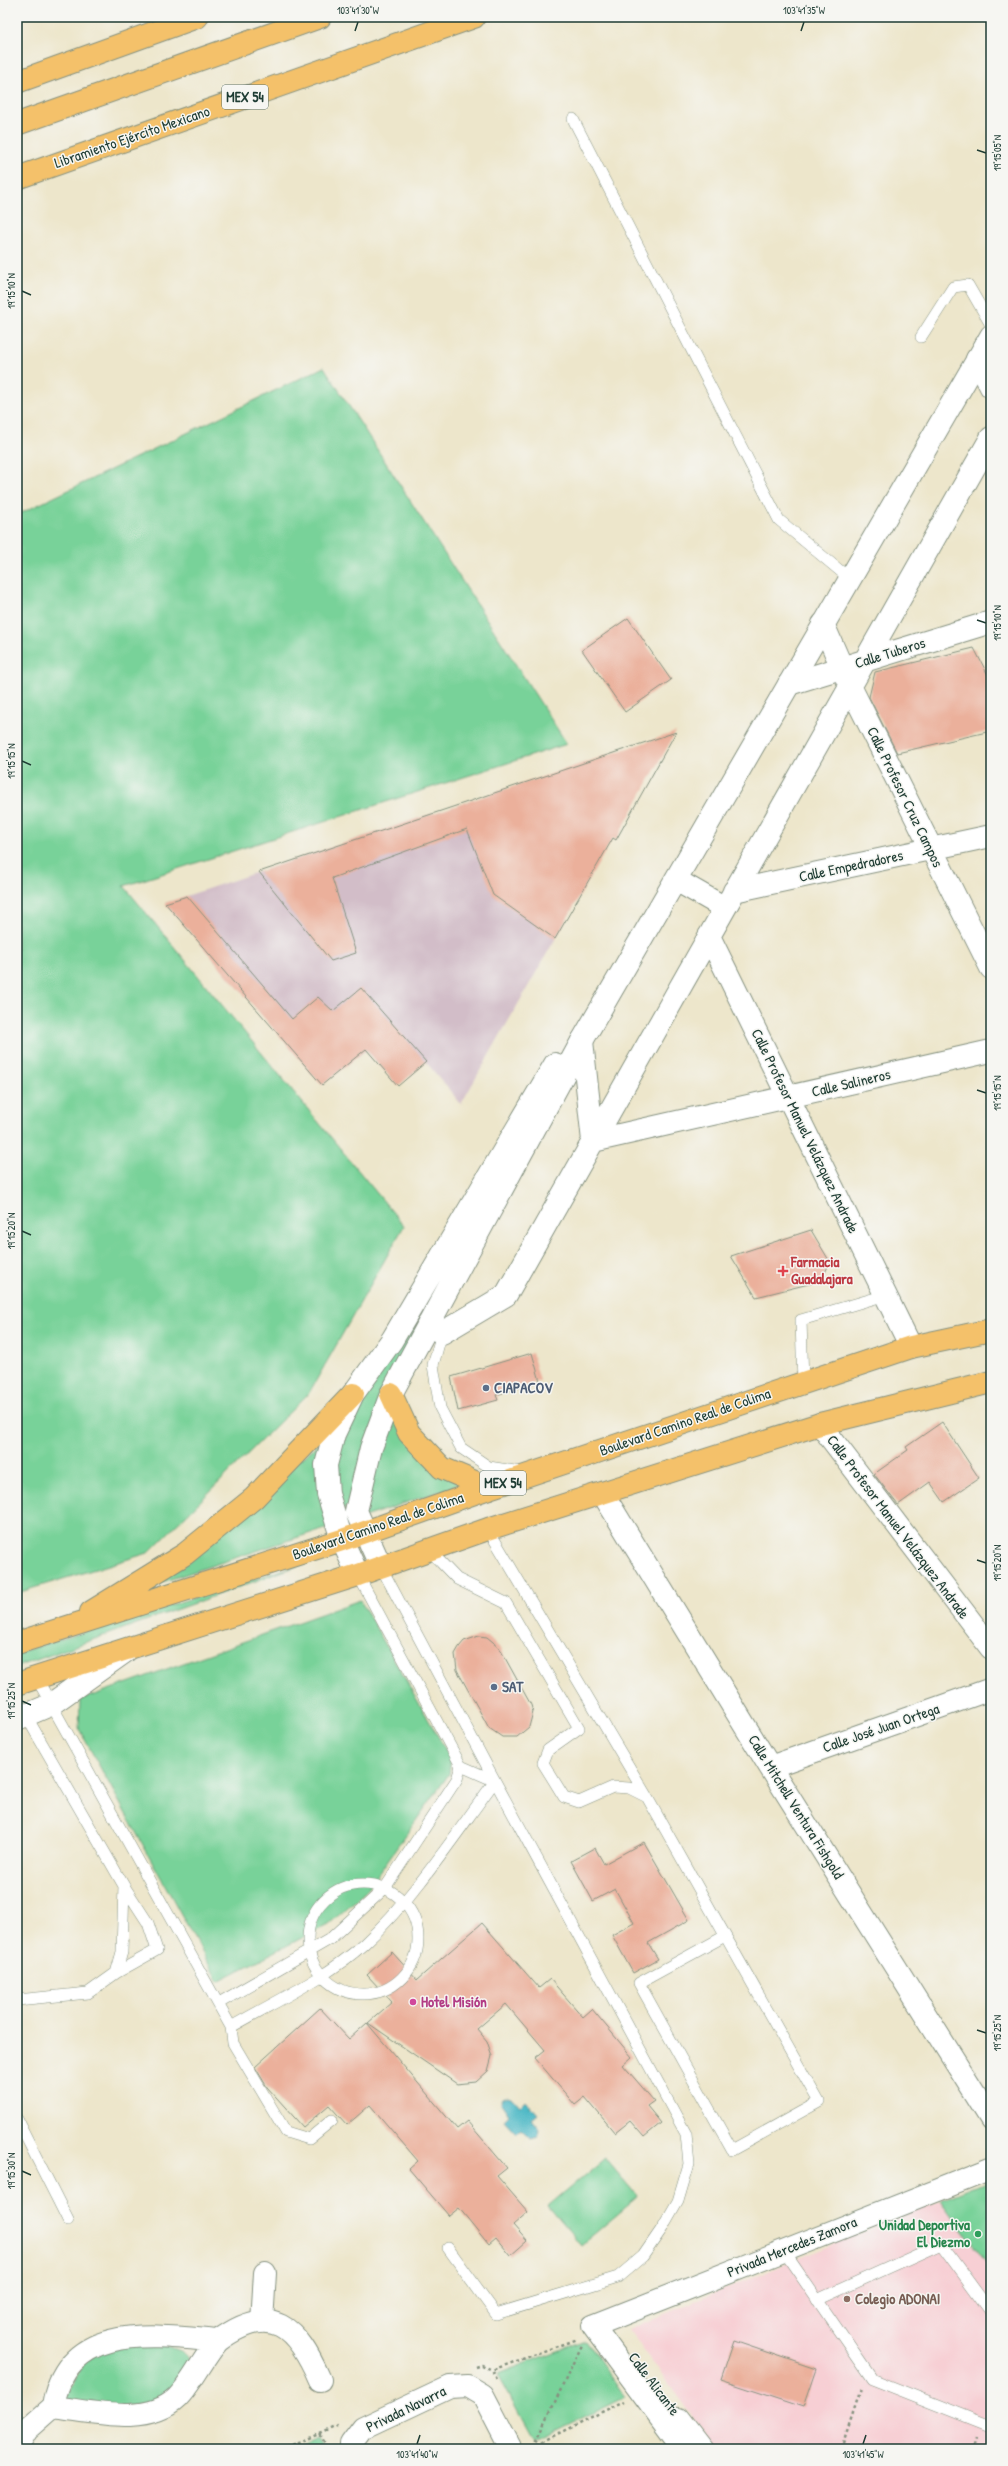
<svg xmlns="http://www.w3.org/2000/svg" width="1008" height="2466" font-family="'Patrick Hand',sans-serif">
	<style>
		.built { fill: #f7cfd4 }
		.industrial { fill: #d2bdc8 }
		.green { fill: #78d299; stroke: #4c8866 }
		.water { fill: #4ab7c5; stroke: #347a7c }
		.building { fill: #ebb09b }
		.lines { fill: none; stroke-linecap: round; stroke-linejoin: round }
		.service-casing { stroke: #869280; stroke-width: 12 }
		.minor-casing { stroke: #869280; stroke-width: 24 }
		.tertiary-casing { stroke: #869280; stroke-width: 24 }
		.primary-casing { stroke: #869280; stroke-width: 24 }
		.trunk-casing { stroke: #869280; stroke-width: 24 }
		.path { stroke: #869280; stroke-width: 2.5; stroke-dasharray: 3 3; stroke-linecap: butt }
		.service { stroke: #fff; stroke-width: 11 }
		.minor { stroke: #fff; stroke-width: 22 }
		.tertiary { stroke: #fff; stroke-width: 22 }
		.primary { stroke: #f4c16a; stroke-width: 22 }
		.trunk { stroke: #f4c16a; stroke-width: 22 }
		.ticks { fill: none; stroke: #1f3d34; stroke-width: 1.5 }
		.health-dot { fill: #e0444e; stroke: #f6f6f2; stroke-width: 1.5 }
		.service-dot { fill: #5c6f8a; stroke: #f6f6f2; stroke-width: 1.5 }
		.hotel-dot { fill: #d1479c; stroke: #f6f6f2; stroke-width: 1.5 }
		.leisure-dot { fill: #2e9e5b; stroke: #f6f6f2; stroke-width: 1.5 }
		.education-dot { fill: #8d6e63; stroke: #f6f6f2; stroke-width: 1.5 }
		.labels { text-anchor: middle; stroke-width: 3; stroke-linejoin: round; paint-order: stroke }
		.shield { fill: #f6f6f2; stroke: #60746d; stroke-width: 1 }
		.shield-label { font-size: 14px; font-weight: bold; fill: #1f3d34 }
		.street-label { font-size: 15px; fill: #1f3d34; stroke: #f6f6f2 }
		.health-label { font-size: 15px; font-weight: bold; fill: #be3a42; stroke: #f6f6f2; text-anchor: start }
		.service-label { font-size: 15px; font-weight: bold; fill: #4e5e75; stroke: #f6f6f2; text-anchor: start }
		.hotel-label { font-size: 15px; font-weight: bold; fill: #b23c85; stroke: #f6f6f2; text-anchor: start }
		.leisure-label { font-size: 15px; font-weight: bold; fill: #27864d; stroke: #f6f6f2; text-anchor: end }
		.education-label { font-size: 15px; font-weight: bold; fill: #785e54; stroke: #f6f6f2; text-anchor: start }
		.neatline { fill: none; stroke: #1f3d34; stroke-width: 1.5 }
		.ticks-label { font-size: 10px; text-anchor: middle; fill: #1f3d34 }
	</style>
	<rect width="100%" height="100%" fill="#f6f6f2"/>
	<filter id="ink" filterUnits="userSpaceOnUse"><feTurbulence type="fractalNoise" baseFrequency=".025" numOctaves="2"/><feDisplacementMap in="SourceGraphic" scale="8" xChannelSelector="R" yChannelSelector="G"/><feConvolveMatrix kernelMatrix="1 2 1 2 8 2 1 2 1" color-interpolation-filters="sRGB"/></filter>
	<filter id="wash" filterUnits="userSpaceOnUse"><feTurbulence type="fractalNoise" baseFrequency=".012" numOctaves="4" result="noise"/><feDisplacementMap in="SourceGraphic" scale="16" xChannelSelector="R" yChannelSelector="G"/><feGaussianBlur stdDeviation="0.9" result="paint"/><feColorMatrix in="noise" values="0 0 0 0 0 0 0 0 0 0 0 0 0 0 0 0 0 1.4 0 .05"/><feComposite in="paint" operator="in"/></filter>
	<g filter="url(#wash)">
		<rect width="100%" height="100%" fill="#ede6cb"/>
		<!-- built -->
		<path class="built" d="M941,2200L991,2268V2449H716L628,2329Z"/>
		<!-- industrial -->
		<path class="industrial" d="M506,789L598,864L461,1104L426,1062L398,1086L366,1050L322,1085L165,903Z"/>
		<!-- green -->
		<path class="green" d="M324,367L567,744L124,886L404,1226L309,1393L148,1553L17,1593V515Z
			M413,1318L421,1323L350,1506L342,1510C340,1497 334,1482 334,1470C336,1424 388,1357 413,1318Z
			M392,1414L458,1485L364,1517L379,1449Z
			M325,1439L329,1527L135,1591Z
			M311,1561L17,1667V1653Z
			M360,1600L451,1759L449,1774L366,1891L329,1924L218,1981L79,1729L80,1700Z
			M605,2158L638,2197L581,2245L548,2206Z
			M991,2180V2268L941,2200Z
			M586,2340L625,2397L535,2441L498,2374Z
			M156,2343L182,2351L191,2360C170,2421 117,2405 66,2400C67,2385 89,2352 103,2349C120,2344 139,2345 156,2343Z
			M318,2439L323,2449H293Z"/>
		<!-- water -->
		<path class="water" d="M508,2096L512,2097L520,2106L525,2101L537,2114L531,2119L539,2129L537,2136L530,2138L521,2129L516,2133L504,2120L509,2115L501,2103L503,2098Z"/>
		<g id="blocks">
			<!-- building -->
			<path class="building" d="M628,618L671,680L625,712L582,650Z
				M974,648L991,681V731L897,753L869,697L875,672Z
				M676,732L616,840L613,838L555,939L493,895L467,829L332,878L356,953L331,961L259,872Z
				M187,896L292,1019L318,997L333,1011L361,988L426,1062L398,1086L366,1049L322,1085L165,903Z
				M811,1230L830,1262L821,1281L756,1297L731,1256Z
				M532,1353L540,1381L496,1395L498,1400L458,1411L451,1377Z
				M942,1422L979,1478L944,1502L930,1482L898,1505L874,1474L908,1450L906,1447Z
				M479,1636L487,1637L499,1647L531,1705L533,1712L529,1727L517,1737H502L489,1728L457,1670L455,1654L459,1647L464,1641Z
				M644,1842L689,1920L648,1943L658,1959L633,1973L612,1935L634,1923L615,1889L593,1901L571,1861L595,1848L604,1864Z
				M482,1923L539,1988L550,1979L583,2017L592,2009L632,2057L623,2065L654,2101L647,2106L661,2123L644,2137L630,2121L615,2133L585,2097L575,2105L535,2058L545,2050L506,2004L477,2029L487,2041L492,2056L488,2071L476,2082L457,2084L368,2023L392,2002L367,1975L392,1952L417,1980Z
				M320,2008L349,2039L367,2023L457,2129L467,2121L507,2168L497,2176L528,2212L513,2225L527,2241L510,2256L496,2239L489,2245L459,2208L449,2216L409,2169L418,2161L370,2105L347,2125L329,2105L303,2127L267,2087L255,2067Z
				M734,2341L816,2369L803,2407L721,2380Z"/>
		</g>
	</g>
	<g filter="url(#ink)">
		<use href="#blocks" fill-opacity="0" stroke="#869280" stroke-width="1"/>
		<g class="lines">
			<!-- service casing -->
			<g class="service-casing">
				<path id="service" d="M573,119L779,520L850,579
					M921,337L953,287L968,285L991,325
					M442,1333L433,1365L440,1408L461,1448L489,1467L521,1472
					M803,1383L801,1320L886,1295
					M488,1529L647,1797L819,2102L732,2150L639,1983L725,1936
					M429,1550L457,1579L506,1603L579,1728L548,1750L543,1763L564,1797L579,1802L613,1787L629,1788L647,1797
					M36,1677L231,2027C276,2001 325,1979 364,1944C415,1897 454,1836 495,1781L381,1567
					M17,1700L124,1886L122,1952L116,1973L88,1993L17,2000
					M308 1939a55 55 0 1 1 110 0a55 55 0 1 1-110 0Z
					M116,1973L157,1950L148,1923L124,1886
					M219,2003L330,1939L385,1888L457,1779L461,1766L358,1575
					M231,2027L233,2043L286,2132L309,2139L332,2120
					M17,2119L68,2220
					M448,2248L496,2314L618,2277L643,2256L663,2227L678,2201L689,2164L686,2134L495,1781L461,1766
					M783,2250L872,2379L991,2426
					M817,2300L941,2244L991,2312"/>
			</g>
			<!-- minor casing -->
			<g class="minor-casing">
				<path id="minor" d="M977,359L991,387
					M823,624L850,686L991,968
					M789,684L991,622
					M676,880L725,908
					M734,891L991,836
					M709,936L911,1347
					M582,1041L593,1141L991,1051
					M428,1325L442,1333L506,1295L991,438
					M820,1424L991,1648
					M603,1494L770,1767L991,2119
					M770,1767L991,1689
					M262,2322L265,2273
					M218,2341C272,2301 297,2327 320,2380
					M679,2418L703,2449
					M17,2447L27,2430L53,2407C66,2321 153,2335 218,2341C203,2358 193,2382 177,2398C147,2427 90,2411 53,2407
					M351,2449V2444L363,2428L450,2387L468,2386L483,2395L511,2449
					M684,2449L593,2326L991,2169"/>
			</g>
			<!-- tertiary casing -->
			<g class="tertiary-casing">
				<path id="tertiary" d="M381,1567L356,1511L371,1448L391,1394L582,1041L991,336
					M358,1575L342,1540L328,1494L326,1465L334,1434L353,1394L392,1340L555,1064
					M17,1719L50,1705L126,1651"/>
			</g>
			<!-- primary casing -->
			<g class="primary-casing">
				<path id="primary" d="M17,82L197,17
					M391,1394L409,1433L442,1468L489,1488
					M91,1612L185,1554L254,1498L353,1394
					M17,1643L342,1540L489,1488L911,1347L991,1330
					M17,1684L358,1575L488,1529L820,1424L991,1382"/>
			</g>
			<!-- trunk casing -->
			<g class="trunk-casing">
				<path id="trunk" d="M17,124L320,17
					M17,178L474,17"/>
			</g>
			<!-- path -->
			<path class="path" d="M476,2367L482,2365L492,2370
				M497,2379L492,2370L578,2339
				M320,2434L338,2426
				M534,2446L582,2345
				M531,2447L624,2401
				M281,2449L320,2434L328,2449
				M841,2449L861,2389
				M973,2449L977,2436"/>
			<!-- service -->
			<use href="#service" class="service"/>
			<!-- minor -->
			<use href="#minor" class="minor"/>
			<!-- tertiary -->
			<use href="#tertiary" class="tertiary"/>
			<!-- primary -->
			<use href="#primary" class="primary"/>
			<!-- trunk -->
			<use href="#trunk" class="trunk"/>
		</g>
	</g>
	<!-- ticks -->
	<path class="ticks" d="M355,31L358,22M801,31L804,22M977,150L986,153M22,291L31,295M977,620L986,623M22,761L31,765M977,1090L986,1093M22,1231L31,1235M977,1560L986,1563M22,1701L31,1705M977,2030L986,2033M22,2171L31,2175M417,2444L420,2435M863,2444L866,2435"/>
	<!-- markers -->
	<path class="health-dot" d="M781 1265h4v4h4v4h-4v4h-4v-4h-4v-4h4z"/>
	<g class="service-dot">
		<circle cx="486" cy="1388" r="4"/>
		<circle cx="494" cy="1687" r="4"/>
	</g>
	<circle class="hotel-dot" cx="413" cy="2002" r="4"/>
	<circle class="leisure-dot" cx="978" cy="2234" r="4"/>
	<circle class="education-dot" cx="847" cy="2299" r="4"/>
	<g class="labels">
		<!-- shield labels -->
		<g class="shield">
			<rect x="222" y="85" width="46" height="24" rx="3"/>
			<rect x="480" y="1471" width="46" height="24" rx="3"/>
		</g>
		<g class="shield-label">
			<text x="245" y="102">MEX 54</text>
			<text x="503" y="1488">MEX 54</text>
		</g>
		<!-- street labels -->
		<g class="street-label">
			<text transform="translate(132 137) rotate(-19)" y="5">Libramiento Ejército Mexicano</text>
			<text transform="translate(890 653) rotate(-17)" y="5">Calle Tuberos</text>
			<text transform="translate(905 797) rotate(64)" y="5">Calle Profesor Cruz Campos</text>
			<text transform="translate(851 866) rotate(-12)" y="5">Calle Empedradores</text>
			<text transform="translate(851 1083) rotate(-13)" y="5">Calle Salineros</text>
			<text transform="translate(805 1131) rotate(64)" y="5">Calle Profesor Manuel Velázquez Andrade</text>
			<text transform="translate(685 1422) rotate(-19)" y="5">Boulevard Camino Real de Colima</text>
			<text transform="translate(378 1526) rotate(-19)" y="5">Boulevard Camino Real de Colima</text>
			<text transform="translate(898 1527) rotate(53)" y="5">Calle Profesor Manuel Velázquez Andrade</text>
			<text transform="translate(881 1728) rotate(-19)" y="5">Calle José Juan Ortega</text>
			<text transform="translate(796 1807) rotate(58)" y="5">Calle Mitchell Ventura Fishgold</text>
			<text transform="translate(792 2247) rotate(-22)" y="5">Privada Mercedes Zamora</text>
			<text transform="translate(654 2384) rotate(53)" y="5">Calle Alicante</text>
			<text transform="translate(406 2409) rotate(-26)" y="5">Privada Navarra</text>
		</g>
		<!-- health labels -->
		<g class="health-label">
			<text x="791" y="1267">Farmacia<tspan x="791" dy="17">Guadalajara</tspan></text>
		</g>
		<!-- service labels -->
		<g class="service-label">
			<text x="494" y="1393">CIAPACOV</text>
			<text x="502" y="1692">SAT</text>
		</g>
		<!-- hotel labels -->
		<g class="hotel-label">
			<text x="421" y="2007">Hotel Misión</text>
		</g>
		<!-- leisure labels -->
		<g class="leisure-label">
			<text x="970" y="2230">Unidad Deportiva<tspan x="970" dy="17">El Diezmo</tspan></text>
		</g>
		<!-- education labels -->
		<g class="education-label">
			<text x="855" y="2304">Colegio ADONAI</text>
		</g>
	</g>
	<!-- margin -->
	<rect width="1008" height="2466" fill="none" stroke="#f6f6f2" stroke-width="44"/>
	<rect x="22" y="22" width="964" height="2422" class="neatline"/>
	<g class="ticks-label">
		<text x="358" y="14">103°41'30"W</text>
		<text x="804" y="14">103°41'35"W</text>
		<text transform="translate(997 153) rotate(-90)" y="4">19°15'05"N</text>
		<text transform="translate(11 291) rotate(-90)" y="4">19°15'10"N</text>
		<text transform="translate(997 623) rotate(-90)" y="4">19°15'10"N</text>
		<text transform="translate(11 761) rotate(-90)" y="4">19°15'15"N</text>
		<text transform="translate(997 1093) rotate(-90)" y="4">19°15'15"N</text>
		<text transform="translate(11 1231) rotate(-90)" y="4">19°15'20"N</text>
		<text transform="translate(997 1563) rotate(-90)" y="4">19°15'20"N</text>
		<text transform="translate(11 1701) rotate(-90)" y="4">19°15'25"N</text>
		<text transform="translate(997 2033) rotate(-90)" y="4">19°15'25"N</text>
		<text transform="translate(11 2171) rotate(-90)" y="4">19°15'30"N</text>
		<text x="417" y="2458">103°41'40"W</text>
		<text x="863" y="2458">103°41'45"W</text>
	</g>
</svg>
